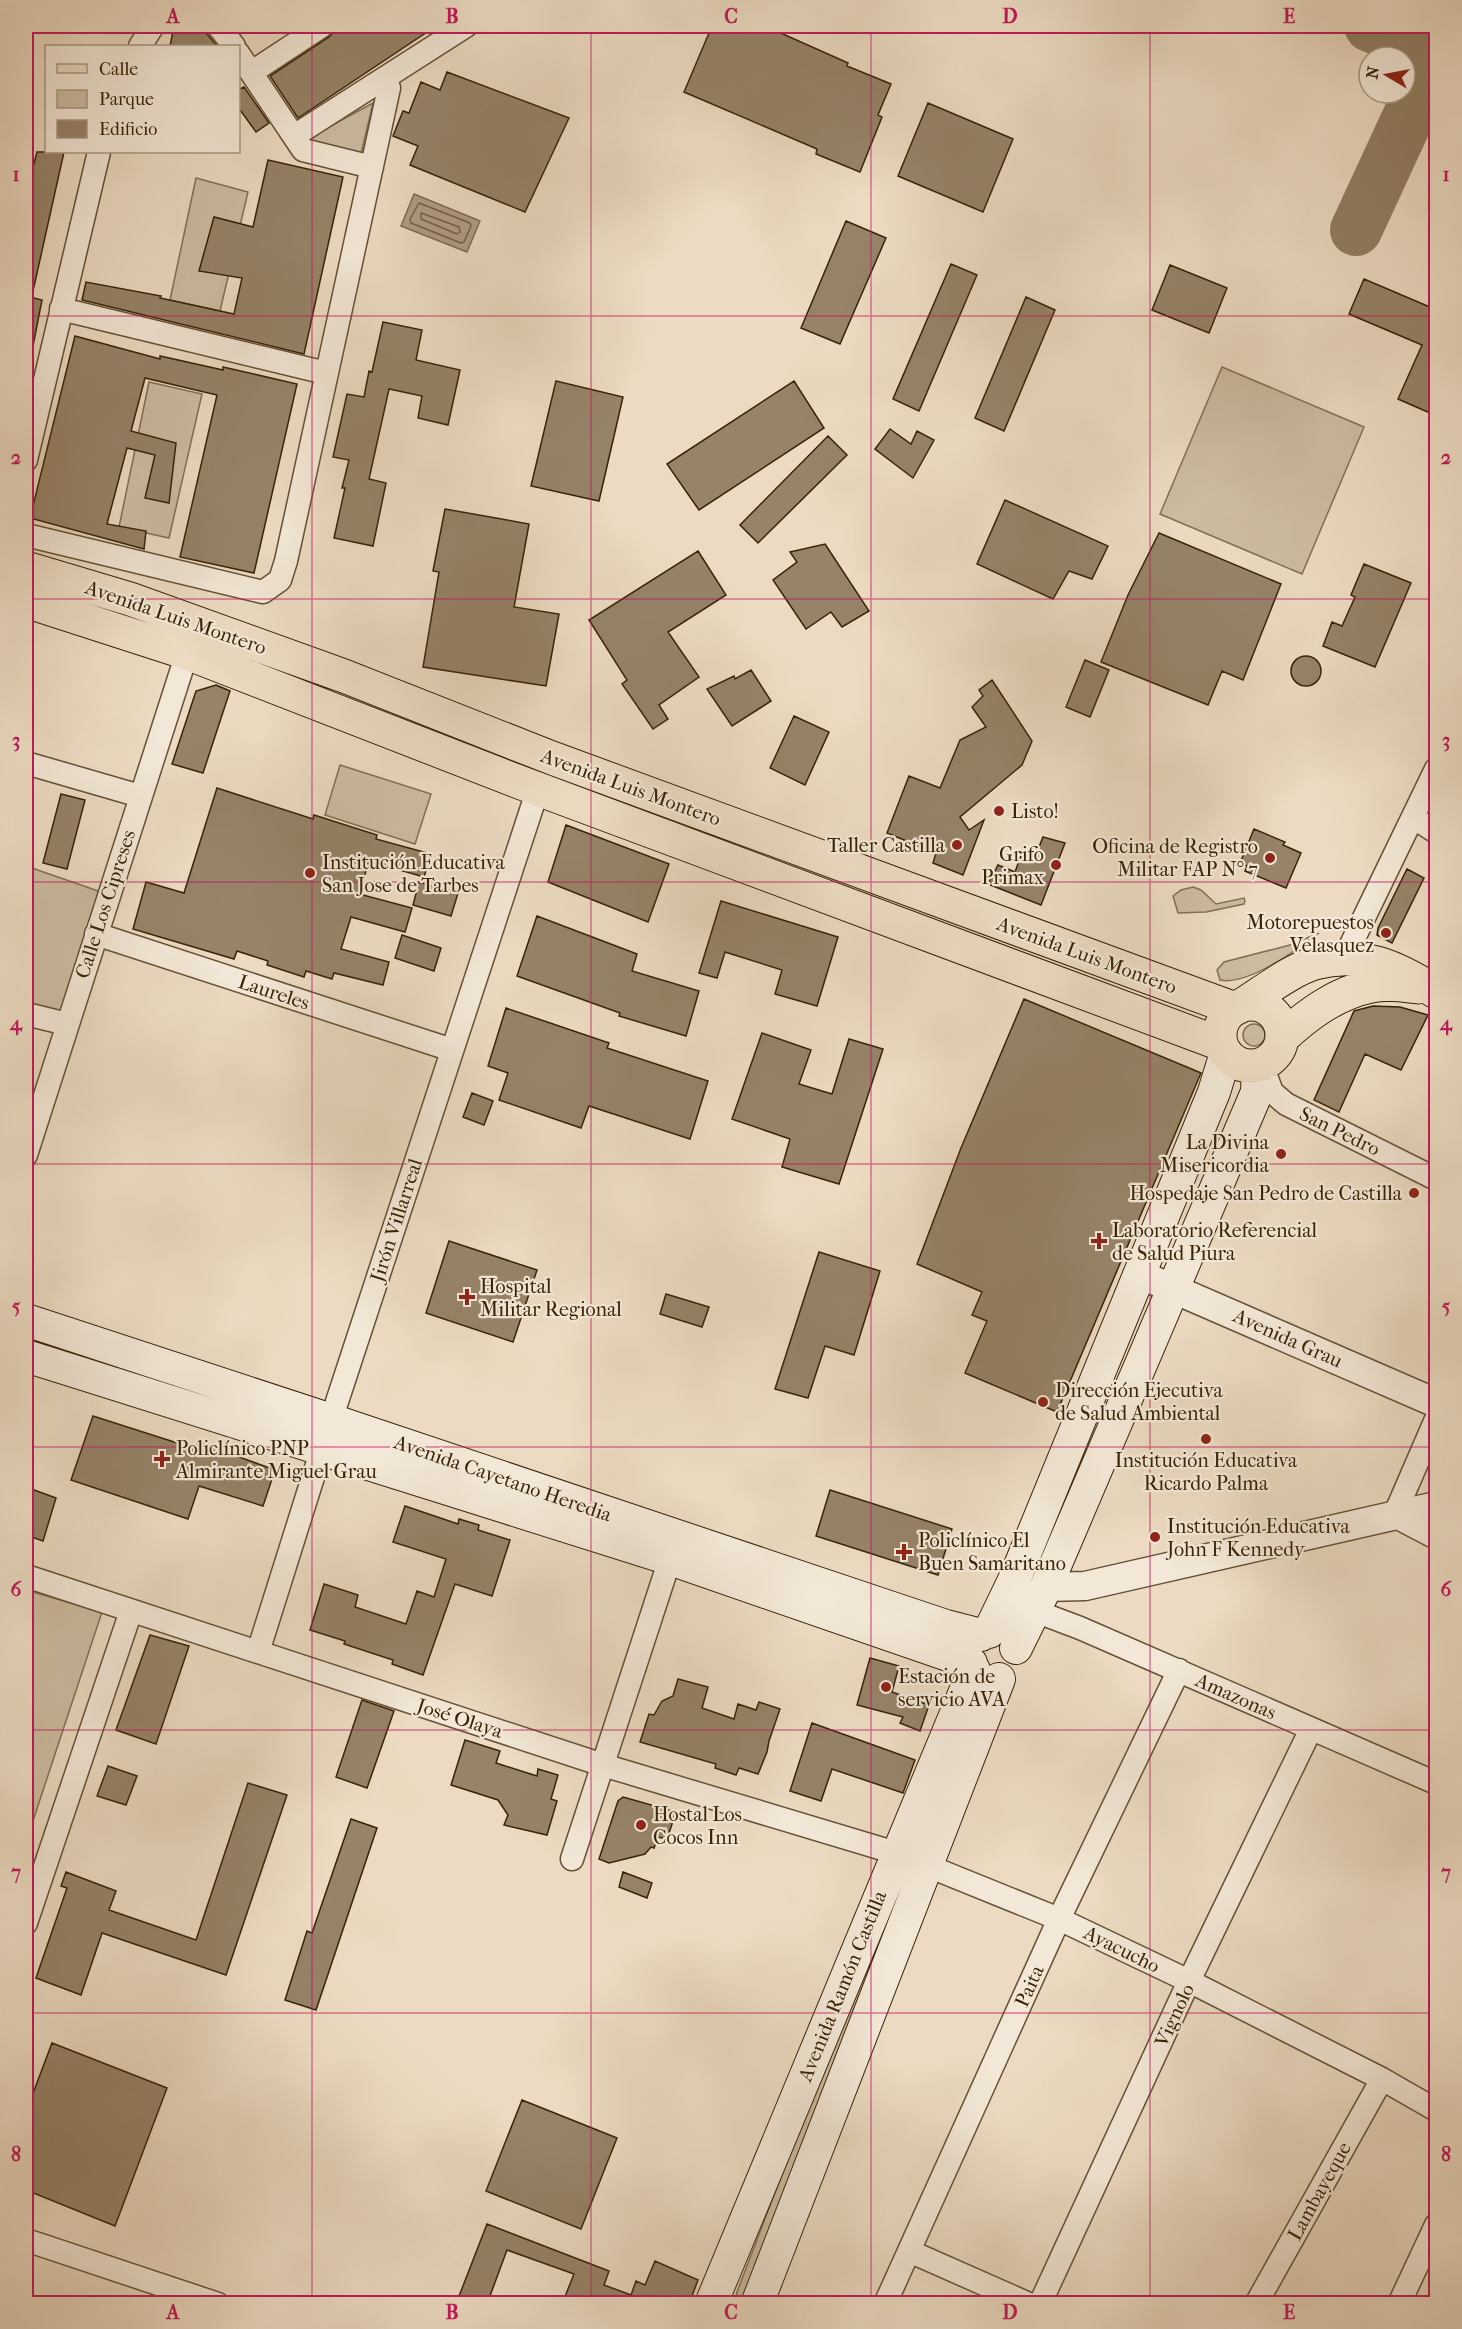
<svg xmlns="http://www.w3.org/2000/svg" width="1462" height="2329" font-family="'IM FELL French Canon',serif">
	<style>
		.green { fill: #cdbca2; stroke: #827054; stroke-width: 1.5 }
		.water { fill: #af9c82; stroke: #7f6c51; stroke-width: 1.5 }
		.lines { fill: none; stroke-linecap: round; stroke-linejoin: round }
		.shore { stroke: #746044; stroke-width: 1.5 }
		.taxiway { stroke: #927f64; stroke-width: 52 }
		.building { fill: #968368; stroke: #382307; stroke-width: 1.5 }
		.minor-casing { stroke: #655136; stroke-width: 25 }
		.tertiary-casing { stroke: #655136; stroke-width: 31 }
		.secondary-casing { stroke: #382307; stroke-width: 34 }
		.primary-casing { stroke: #382307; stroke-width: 35 }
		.minor { stroke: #f3e8d7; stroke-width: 22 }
		.tertiary { stroke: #f3e8d7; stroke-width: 28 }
		.secondary { stroke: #f3e8d7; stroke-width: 32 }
		.primary { stroke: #ecdbc2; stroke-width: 33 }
		.grid { fill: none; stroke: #c2185b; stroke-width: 1.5; stroke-opacity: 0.55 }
		.poi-dot { fill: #8f2418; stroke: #f3e8d7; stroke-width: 2 }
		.labels { text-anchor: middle; stroke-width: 4.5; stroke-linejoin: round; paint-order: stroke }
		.street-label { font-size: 20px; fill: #382307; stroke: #f3e8d7 }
		.poi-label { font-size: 20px; fill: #382307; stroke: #f3e8d7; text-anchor: start }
		.neatline { fill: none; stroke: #c2185b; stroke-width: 2 }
		.grid-label { font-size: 20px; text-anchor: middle; font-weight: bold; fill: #c2185b }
	</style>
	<rect width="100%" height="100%" fill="#ecdbc2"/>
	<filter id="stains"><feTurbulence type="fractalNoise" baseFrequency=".00333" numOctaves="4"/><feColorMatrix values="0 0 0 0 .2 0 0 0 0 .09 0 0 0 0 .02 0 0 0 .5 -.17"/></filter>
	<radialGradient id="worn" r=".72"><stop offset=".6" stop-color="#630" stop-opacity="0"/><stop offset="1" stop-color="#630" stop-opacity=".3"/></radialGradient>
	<!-- green -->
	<path class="green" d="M373,103L361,154L312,145L310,137Z
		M196,178L248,192L220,311L170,300Z
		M1222,367L1364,427L1302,574L1160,514Z
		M149,382L202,394L169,538L119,527Z
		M340,765L431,794L415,844L325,815Z
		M26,866L104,893L65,1015L26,1010Z
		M1193,887L1201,890L1216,904L1244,898L1245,901L1244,904L1206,912L1178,913L1173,896L1181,890Z
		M1319,933C1298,949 1247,986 1220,980L1217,970L1224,962L1290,945Z
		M1243 1035a11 11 0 1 1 22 0a11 11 0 1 1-22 0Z
		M26,1590L102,1612L26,1842Z
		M894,1882L902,1886L743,2303L735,2304L737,2292Z"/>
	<!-- water -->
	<path class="water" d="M414,194L480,221L467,252L401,226Z"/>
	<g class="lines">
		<!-- shore -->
		<path class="shore" d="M419,203L470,223L471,226L464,242L461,243L411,223L410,219Z
			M421,213L459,227L460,232L457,234L421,219Z"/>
		<!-- taxiway -->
		<path class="taxiway" d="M1370,26L1436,53
			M1356,230L1436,57"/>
	</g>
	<!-- building -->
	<path class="building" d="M174,26H205L207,34L217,46H170Z
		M341,26H436L298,118L270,76L329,37L335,30Z
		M712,26H765L848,63L847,66L891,84L878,115L882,117L860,172L816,154L817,149L684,92Z
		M447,72L569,118L525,212L410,165L418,146L393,136L403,111L409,113L421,82L440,90Z
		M244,87L269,123L256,132L238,107V90Z
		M928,103L1013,139L983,212L898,176Z
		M37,152H64L33,291H26V194Z
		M268,160L343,177L304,354L82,300L86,282L161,296L160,298L234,314L242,278L199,271L214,217L253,227Z
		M846,221L886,238L840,344L801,328Z
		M951,264L977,275L919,411L893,399Z
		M1170,265L1227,288L1209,333L1152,310Z
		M1364,279L1437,310V416L1398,399L1422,345L1349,314Z
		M26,296L42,300L33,346L26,345Z
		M1026,297L1055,310L1004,431L975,418Z
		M383,322L422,330L416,360L460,370L448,425L418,418L422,396L389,389L369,479L386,483L373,546L334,538L345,488H342L349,460L333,457L347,394L364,397L369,371L372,372Z
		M75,336L160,359V356L223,370V367L297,384L254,573L180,557L217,395L145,378L131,431L176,443L169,503L145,498L155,455L127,448L107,524L146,531L144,549L30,518Z
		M556,381L623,397L599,501L531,486Z
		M794,381L824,428L699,510L667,464Z
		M890,429L911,444L917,431L934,440L913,478L875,449Z
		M828,436L847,455L758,543L740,525Z
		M1005,500L1108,546L1092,579L1069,571L1053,599L977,564Z
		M445,509L529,524L514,607L559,614L546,686L423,667L439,572L433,571Z
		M1159,533L1281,584L1243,680L1222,671L1208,705L1101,662L1128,595Z
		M825,544L869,611L842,627L831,612L806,629L773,580L797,562L790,552Z
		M698,551L726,595L668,632L699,677L659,705L668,719L653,729L622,684L627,680L589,620Z
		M1364,564L1411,583L1375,667L1323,646L1332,622L1342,626L1355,597L1351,595Z
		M1291 671a15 15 0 1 1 30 0a15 15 0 1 1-30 0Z
		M1085,660L1109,670L1090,717L1066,707Z
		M751,670L771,701L732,726L707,689L734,676L735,679Z
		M992,680L1032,741L1022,765L960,817L969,830L984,820L963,875L933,863L936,853L887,833L909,776L940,788L960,740L986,727L972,707L983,696L979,690Z
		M216,685L230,691L203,773L172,764L196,691Z
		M794,716L829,732L805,785L770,768Z
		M217,788L313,819L314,815L377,835L376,839L431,854L424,877L369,861L359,894L412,908L405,932L351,917L341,949L389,962L383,985L334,973L332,979L306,971L304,977L267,965L268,961L237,951L234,959L133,929L146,882L184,893Z
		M61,794L85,800L67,869L43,863Z
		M566,825L669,864L648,922L548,882Z
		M1254,829L1285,842L1283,845L1301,853L1286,888L1245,871L1247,866L1240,863Z
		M1043,837L1065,843L1041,905L988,884L998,865L1015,872L1024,847L1037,852Z
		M1407,869L1424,878L1392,943L1377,935L1378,928Z
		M419,882L458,893L451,916L413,905Z
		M721,901L838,937L817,1006L775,994L782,970L725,952L717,978L699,973Z
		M537,916L637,954L632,971L699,991L686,1036L619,1016L620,1013L517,976Z
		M402,935L441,948L434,971L395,958Z
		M1024,999L1201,1073L1057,1412L965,1373L987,1321L972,1315L982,1292L917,1264L961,1148Z
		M1373,1006L1400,1007L1428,1015L1401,1070L1365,1054L1339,1112L1314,1100L1354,1011Z
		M506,1008L609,1043L607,1048L708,1081L690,1139L589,1106L581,1128L499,1100L508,1073L488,1066Z
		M762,1033L811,1050L799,1084L832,1094L849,1039L883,1049L839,1184L782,1167L790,1139L732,1119Z
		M472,1093L493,1101L484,1125L463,1117Z
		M449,1241L537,1270L513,1342L426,1313Z
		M819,1252L880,1271L854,1355L825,1346L808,1398L775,1389Z
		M666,1294L709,1307L702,1327L660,1314Z
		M93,1416L196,1449L198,1442L275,1470L263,1506L199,1486L188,1519L71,1480Z
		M26,1487L56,1498L43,1541L26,1535Z
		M830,1490L952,1529L938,1575L816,1536Z
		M405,1506L458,1524L459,1519L479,1525L478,1530L510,1540L492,1596L455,1584L423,1675L392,1664L393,1660L344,1644L345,1641L310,1630L324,1584L358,1595L355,1607L406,1624L417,1591L434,1597L446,1559L393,1542Z
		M150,1635L189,1646L156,1744L116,1730Z
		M870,1658L899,1666L892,1692L929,1705L920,1731L900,1723L903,1717L857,1705Z
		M678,1679L708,1687L702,1708L734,1719L738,1704L756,1710L759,1702L780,1709L769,1741L767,1752L758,1774L739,1768L736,1775L715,1768L716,1764L640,1742L649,1714L654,1715L662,1701L673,1696Z
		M362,1700L394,1711L367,1788L336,1777Z
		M812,1723L915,1760L903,1793L832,1769L821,1801L790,1791Z
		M465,1740L500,1751L496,1763L537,1776L538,1769L558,1775L551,1799L557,1801L547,1835L504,1825L508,1815L498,1800L451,1785Z
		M108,1766L137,1776L126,1805L97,1796Z
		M248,1783L287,1795L226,1975L102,1933L81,1995L36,1978L67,1888L61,1886L66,1872L116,1891L109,1910L196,1940Z
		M623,1797L676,1812L667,1839L658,1837L654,1848L651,1847L645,1854L609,1863L599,1859L618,1801Z
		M351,1819L377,1828L316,2010L285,2000L307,1931L312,1933Z
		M623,1872L652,1883L647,1898L619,1887Z
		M52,2043L167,2088L115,2226L26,2190V2112Z
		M522,2100L617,2138L581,2229L486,2191Z
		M487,2224L609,2271L604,2285L631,2295L636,2281L645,2285L655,2261L698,2280L689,2304H562L574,2274L507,2250L487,2304H456Z"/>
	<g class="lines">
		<!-- minor casing -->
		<g class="minor-casing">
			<path id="minor" d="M218,26L234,46
				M140,46L153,26
				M238,53L303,150L372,167
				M252,72L322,26
				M294,136L466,26
				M61,309L326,373
				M26,460L99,152
				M26,535L263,592L280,580L286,561L389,88L386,77
				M26,763L140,796
				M1414,818L1436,832
				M96,934L452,1050
				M1344,959L1436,769
				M26,1014L67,1024
				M1262,1065L1272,1092L1286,1104L1436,1179
				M26,1155L187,653
				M1436,1419L1394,1516L1436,1538
				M26,1576L603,1765L896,1853L1059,1919L1189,1981L1382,2079L1436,2110
				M1035,1611L1080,1628L1436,1783
				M258,1652L331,1420L538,789
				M572,1859L670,1559
				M26,1923L131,1611
				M26,2240L218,2304
				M909,2251L1029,2304
				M885,2304L1059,1919L1179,1670
				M1040,2304L1189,1981L1311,1729
				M1256,2304L1382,2079
				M1399,2304L1436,2225"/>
		</g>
		<!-- tertiary casing -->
		<g class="tertiary-casing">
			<path id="tertiary" d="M1139,1274L1436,1403
				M1046,1587L1085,1586L1436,1506"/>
		</g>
		<!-- secondary casing -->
		<g class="secondary-casing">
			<path id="secondary" d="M26,1320L331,1420L946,1626L981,1635
				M26,1356L670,1559L971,1663
				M989,1632L1015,1578L1214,1092L1226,1053
				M1016,1648L1046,1587L1257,1092L1258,1066
				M711,2304L974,1670
				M757,2304L999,1679"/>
		</g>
		<!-- primary casing -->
		<g class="primary-casing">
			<path id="primary" d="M26,568L130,599L344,676L552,758L1235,1009
				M26,601L187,653L519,782L1221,1044
				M1220 1035a31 31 0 1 1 62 0a31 31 0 1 1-62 0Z
				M1239,1007C1262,993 1291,970 1315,963C1362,950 1398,968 1436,992
				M1282,1038C1307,1015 1336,993 1371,986C1386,983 1402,985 1418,987"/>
		</g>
		<!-- minor -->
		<use href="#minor" class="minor"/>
		<!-- tertiary -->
		<use href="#tertiary" class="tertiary"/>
		<!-- secondary -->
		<use href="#secondary" class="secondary"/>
		<!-- primary -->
		<use href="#primary" class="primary"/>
	</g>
	<!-- grid -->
	<path class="grid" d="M312,26V2304M591,26V2304M871,26V2304M1150,26V2304M26,316H1436M26,599H1436M26,882H1436M26,1164H1436M26,1447H1436M26,1730H1436M26,2013H1436"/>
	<!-- markers -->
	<g class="poi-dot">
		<circle cx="999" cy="811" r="6"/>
		<circle cx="957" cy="845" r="6"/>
		<circle cx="1270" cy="858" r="6"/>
		<circle cx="1056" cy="865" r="6"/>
		<circle cx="310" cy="873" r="6"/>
		<circle cx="1386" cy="933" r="6"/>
		<circle cx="1281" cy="1154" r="6"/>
		<circle cx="1414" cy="1193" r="6"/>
		<path d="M1096 1232h6v6h6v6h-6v6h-6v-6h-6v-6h6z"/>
		<path d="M464 1288h6v6h6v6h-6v6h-6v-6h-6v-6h6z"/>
		<circle cx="1043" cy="1402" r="6"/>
		<circle cx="1206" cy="1439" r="6"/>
		<path d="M159 1450h6v6h6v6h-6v6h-6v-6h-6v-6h6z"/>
		<circle cx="1155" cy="1537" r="6"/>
		<path d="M901 1543h6v6h6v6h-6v6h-6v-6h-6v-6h6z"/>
		<circle cx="886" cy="1687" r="6"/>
		<circle cx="641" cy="1825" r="6"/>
	</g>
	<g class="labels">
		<!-- street labels -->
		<g class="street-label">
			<text transform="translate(176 617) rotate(19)" y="7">Avenida Luis Montero</text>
			<text transform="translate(631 787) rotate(20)" y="7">Avenida Luis Montero</text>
			<text transform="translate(105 904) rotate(-72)" y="7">Calle Los Cipreses</text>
			<text transform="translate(1087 955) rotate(20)" y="7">Avenida Luis Montero</text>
			<text transform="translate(274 992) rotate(18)" y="7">Laureles</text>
			<text transform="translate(1340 1131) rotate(26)" y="7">San Pedro</text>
			<text transform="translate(396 1220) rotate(-72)" y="7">Jirón Villarreal</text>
			<text transform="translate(1288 1338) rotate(24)" y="7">Avenida Grau</text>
			<text transform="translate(503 1478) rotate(19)" y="7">Avenida Cayetano Heredia</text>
			<text transform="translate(1236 1696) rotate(24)" y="7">Amazonas</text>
			<text transform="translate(460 1718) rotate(18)" y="7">José Olaya</text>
			<text transform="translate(1122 1949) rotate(26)" y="7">Ayacucho</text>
			<text transform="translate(842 1986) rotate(-68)" y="7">Avenida Ramón Castilla</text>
			<text transform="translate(1029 1986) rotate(-66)" y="7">Paita</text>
			<text transform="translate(1174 2015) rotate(-65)" y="7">Vignolo</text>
			<text transform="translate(1319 2191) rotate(-61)" y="7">Lambayeque</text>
		</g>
		<!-- poi labels -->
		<g class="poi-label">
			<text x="1011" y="818">Listo!</text>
			<text x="945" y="852" text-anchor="end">Taller Castilla</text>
			<text x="1258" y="853" text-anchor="end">Oficina de Registro<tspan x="1258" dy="23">Militar FAP N° 7</tspan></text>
			<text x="1044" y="861" text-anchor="end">Grifo<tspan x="1044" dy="23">Primax</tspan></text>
			<text x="322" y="869">Institución Educativa<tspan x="322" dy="23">San Jose de Tarbes</tspan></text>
			<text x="1374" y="929" text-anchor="end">Motorepuestos<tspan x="1374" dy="23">Velasquez</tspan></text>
			<text x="1269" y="1149" text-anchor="end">La Divina<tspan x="1269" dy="23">Misericordia</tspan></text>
			<text x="1402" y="1200" text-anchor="end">Hospedaje San Pedro de Castilla</text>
			<text x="1112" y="1237">Laboratorio Referencial<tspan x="1112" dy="23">de Salud Piura</tspan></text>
			<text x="480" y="1293">Hospital<tspan x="480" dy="23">Militar Regional</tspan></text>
			<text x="1055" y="1397">Dirección Ejecutiva<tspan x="1055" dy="23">de Salud Ambiental</tspan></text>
			<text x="176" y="1455">Policlínico PNP<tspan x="176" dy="23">Almirante Miguel Grau</tspan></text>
			<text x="1206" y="1467" text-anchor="middle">Institución Educativa<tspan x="1206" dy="23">Ricardo Palma</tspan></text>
			<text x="1167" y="1533">Institución Educativa<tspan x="1167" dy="23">John F Kennedy</tspan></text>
			<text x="918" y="1547">Policlínico El<tspan x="918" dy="23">Buen Samaritano</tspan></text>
			<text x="898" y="1683">Estación de<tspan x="898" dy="23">servicio AVA</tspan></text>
			<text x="653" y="1821">Hostal Los<tspan x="653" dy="23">Cocos Inn</tspan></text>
		</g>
	</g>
	<!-- margin -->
	<rect width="1462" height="2329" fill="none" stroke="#ecdbc2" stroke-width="66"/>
	<!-- legend -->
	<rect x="45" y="45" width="195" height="108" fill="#f3e8d7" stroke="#a89984" stroke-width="1.5"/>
	<rect x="57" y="64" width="30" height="9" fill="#ecdbc2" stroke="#a89984" stroke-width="1.5"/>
	<text x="99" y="75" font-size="18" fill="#382307">Calle</text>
	<rect x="57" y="90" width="30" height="18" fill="#cdbca2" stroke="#a89984" stroke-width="1.5"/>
	<text x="99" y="105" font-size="18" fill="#382307">Parque</text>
	<rect x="57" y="120" width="30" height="18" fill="#968368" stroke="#a89984" stroke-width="1.5"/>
	<text x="99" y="135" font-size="18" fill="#382307">Edificio</text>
	<!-- north arrow -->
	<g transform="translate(1387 75) rotate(280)"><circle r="28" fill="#f3e8d7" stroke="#a89984" stroke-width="1.5"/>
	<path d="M0-4.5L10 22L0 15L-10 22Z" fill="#8f2418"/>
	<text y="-9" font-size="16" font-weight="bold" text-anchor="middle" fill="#382307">N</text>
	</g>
	<rect x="33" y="33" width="1396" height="2263" class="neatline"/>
	<g class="grid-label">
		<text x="173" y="23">A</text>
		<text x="452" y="23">B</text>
		<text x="731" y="23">C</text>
		<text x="1010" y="23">D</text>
		<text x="1289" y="23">E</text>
		<text x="16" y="181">1</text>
		<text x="1446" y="181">1</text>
		<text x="16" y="464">2</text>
		<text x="1446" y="464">2</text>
		<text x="16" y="747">3</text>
		<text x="1446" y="747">3</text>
		<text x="16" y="1030">4</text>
		<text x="1446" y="1030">4</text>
		<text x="16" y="1313">5</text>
		<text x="1446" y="1313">5</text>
		<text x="16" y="1596">6</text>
		<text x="1446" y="1596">6</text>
		<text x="16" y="1879">7</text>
		<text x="1446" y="1879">7</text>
		<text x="16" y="2161">8</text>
		<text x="1446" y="2161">8</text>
		<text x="173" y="2319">A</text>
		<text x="452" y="2319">B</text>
		<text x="731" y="2319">C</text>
		<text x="1010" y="2319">D</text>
		<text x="1289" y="2319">E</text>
	</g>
	<rect width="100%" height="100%" filter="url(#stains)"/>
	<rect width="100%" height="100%" fill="url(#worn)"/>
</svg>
